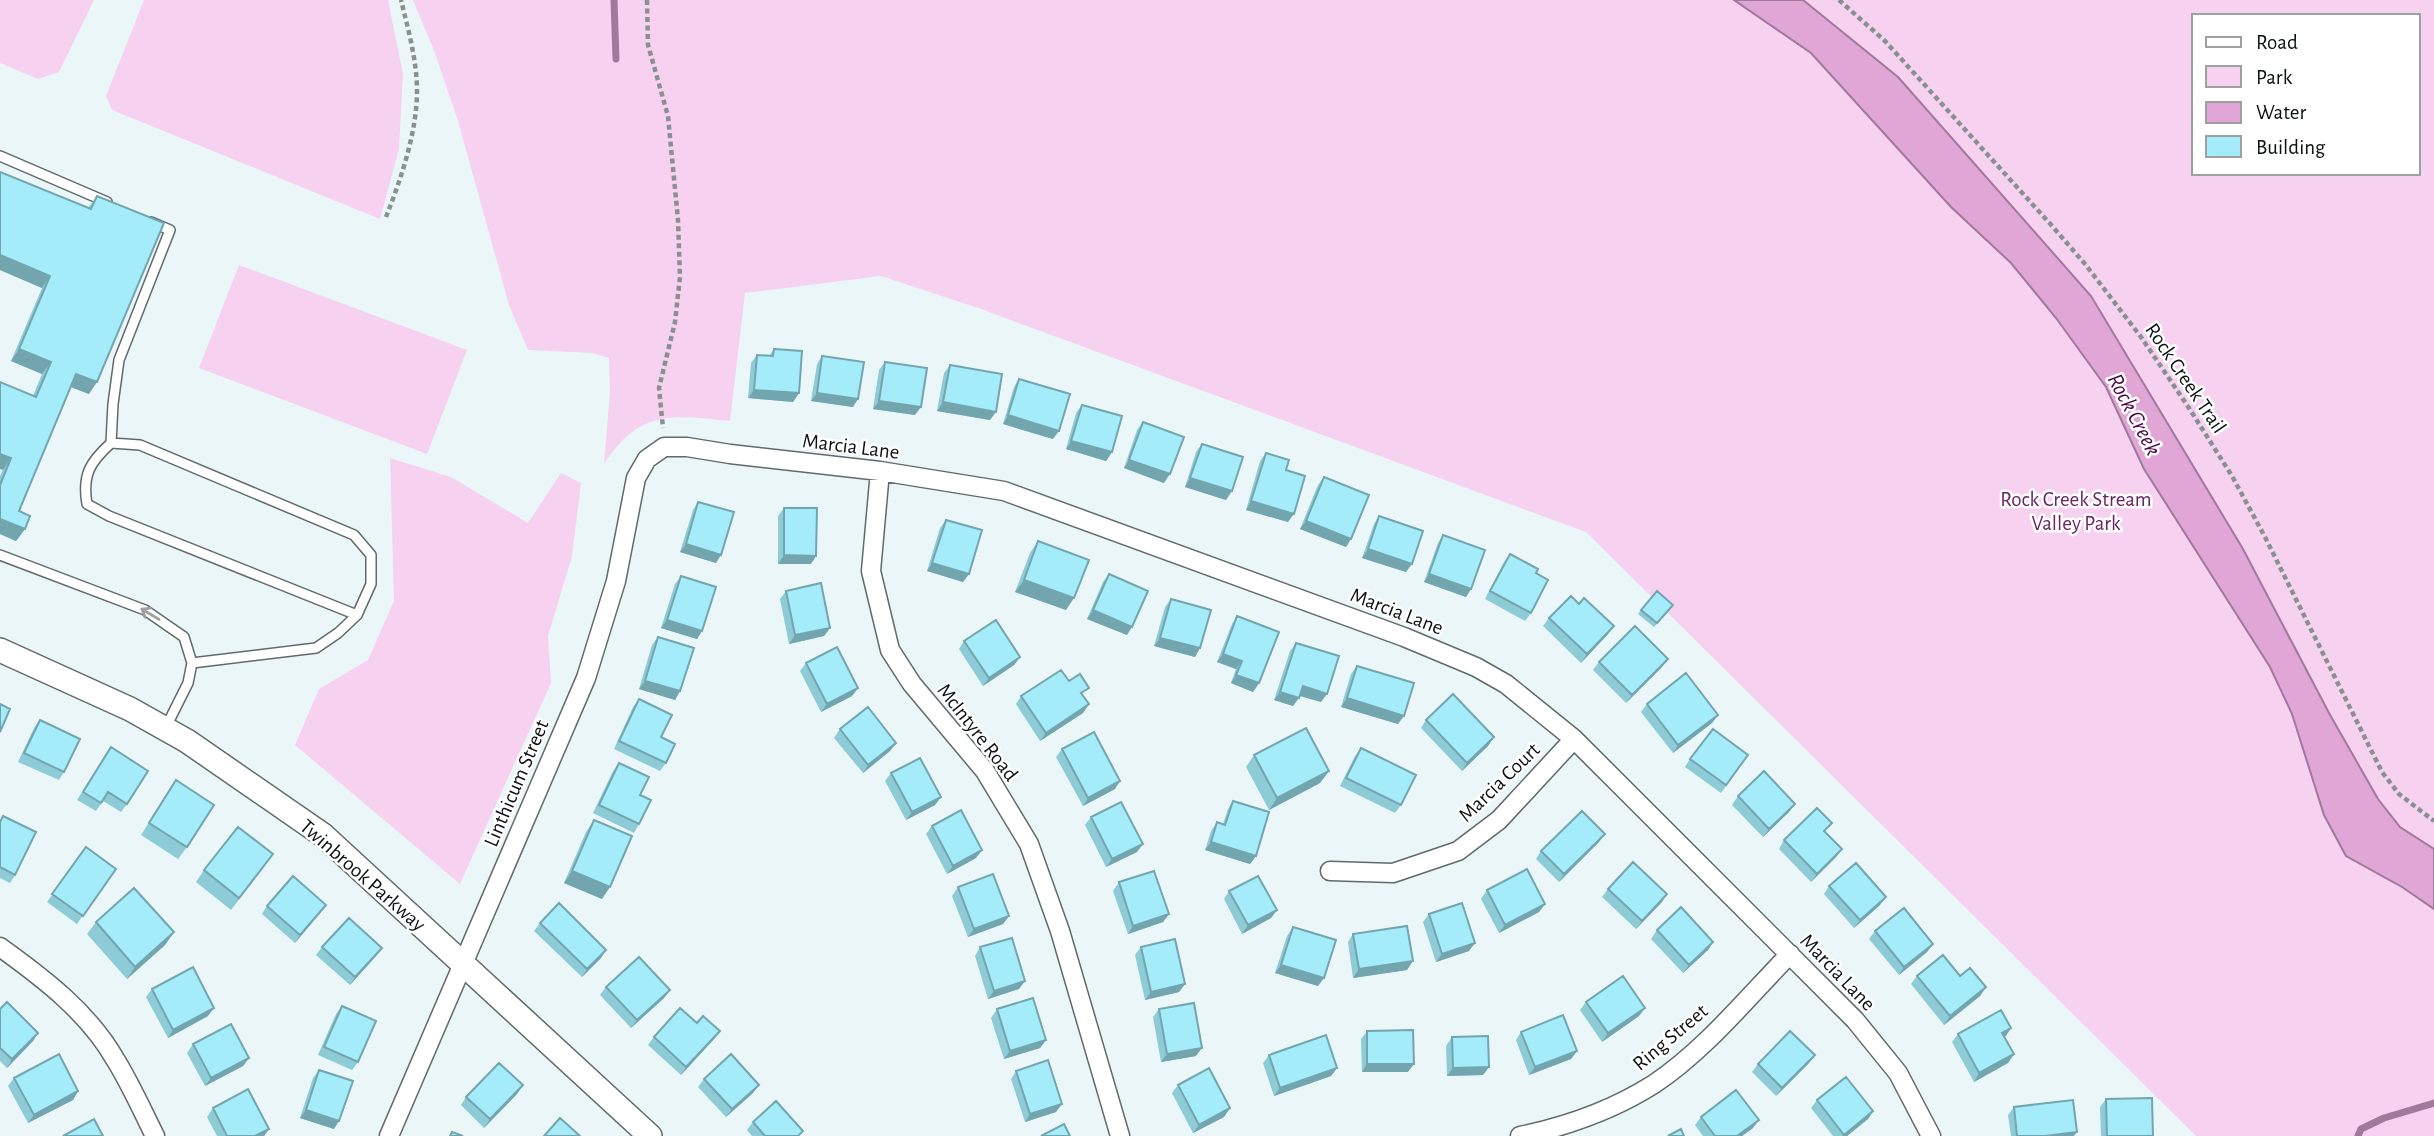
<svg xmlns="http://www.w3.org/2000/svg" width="2434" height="1136" font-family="'Alegreya Sans',sans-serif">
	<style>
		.green { fill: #f6d2f0; fill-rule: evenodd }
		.water { fill: #dfa6d6; stroke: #a0799b; stroke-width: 2 }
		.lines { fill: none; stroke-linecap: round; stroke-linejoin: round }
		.stream { stroke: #a0799b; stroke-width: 7 }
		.service-casing { stroke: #606a6c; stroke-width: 12 }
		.minor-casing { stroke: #606a6c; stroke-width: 21 }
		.tertiary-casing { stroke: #606a6c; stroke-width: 26 }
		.path { stroke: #889092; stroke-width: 4.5; stroke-dasharray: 5 3.5; stroke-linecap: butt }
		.service { stroke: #fff; stroke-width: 9 }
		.minor { stroke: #fff; stroke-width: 18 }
		.tertiary { stroke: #fff; stroke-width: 23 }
		.wall { fill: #8dcbd7 }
		.shaded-wall { fill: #73a5af }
		.building { fill: #a4ecfa; stroke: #73a5af; stroke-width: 2 }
		.oneway { stroke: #9e9fa0 }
		.labels { text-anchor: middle; stroke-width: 5; stroke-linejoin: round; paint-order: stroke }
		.street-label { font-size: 21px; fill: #0c1011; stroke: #fff }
		.park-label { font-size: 21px; fill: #682561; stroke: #fff }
		.water-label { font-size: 23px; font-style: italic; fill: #4b0646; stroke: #fff }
	</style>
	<rect width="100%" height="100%" fill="#ebf6f8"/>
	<!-- green -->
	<path class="green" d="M0,0H94L59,72L38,79L0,63Z
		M144,0H388L403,74L399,149L380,219L112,110L106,96Z
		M413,0H2434V1136H2196L1586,532L981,309L881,276L745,293L730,421C673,415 639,409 604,464L610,393L609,358L592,353L528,350L509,305L458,121L435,53ZM2194,16H2418V173H2194Z
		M239,265L467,350L427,454L199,368Z
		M390,458L451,477L528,523L561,473L581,483L572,556L548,636L551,683L460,884L295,745L319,689L368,660L394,601Z"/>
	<!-- water -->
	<path class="water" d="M1734,0H1803L1898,77L2091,296L2243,549L2329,713L2378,799L2400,827L2434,849V909L2402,887L2346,856L2324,815L2292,714L2270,667L2144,469L2106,387L2056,318L2011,263L1951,207L1811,53Z"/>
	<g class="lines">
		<!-- stream -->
		<path class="stream" d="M614,0L616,59
			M2358,1136L2361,1129L2384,1118L2434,1103"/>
		<!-- service casing -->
		<g class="service-casing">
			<path id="service" d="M0,156L107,202
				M111,443L113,404L119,360L170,230L151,222
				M0,555L145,610L184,637L192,663L188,683L166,727
				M192,663L316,648L338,633L357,615L371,584V555L354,535L140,445L111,443C90,462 82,475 87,504L109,516L357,615"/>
		</g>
		<!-- minor casing -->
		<g class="minor-casing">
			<path id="minor" d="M880,471L871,571L890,650L912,684L985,771L1029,844L1060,931L1120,1136
				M1330,871L1393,873L1458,851L1499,820L1574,739
				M0,947C43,978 88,1012 115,1059C130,1083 142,1110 155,1136
				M389,1136L586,678L616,581L636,478L647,459L664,447H687L730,454L880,471L1004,491L1404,637L1476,667L1506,684L1574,739L1855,1020L1898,1073L1931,1136
				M1520,1136C1568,1126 1613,1110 1654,1084C1704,1051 1748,997 1790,954"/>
		</g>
		<!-- tertiary casing -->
		<g class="tertiary-casing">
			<path id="tertiary" d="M0,650L130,709L187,741L323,835L650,1136"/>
		</g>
		<!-- path -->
		<path class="path" d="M647,0L648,45L668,116L678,220L680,277L675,322L659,388L663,428
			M1839,0L1885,41L2053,227L2085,264L2141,337L2189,408L2232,476L2265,537L2382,772L2399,794L2434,821
			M386,217C401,179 417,132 417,91C417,60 408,29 401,0"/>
		<!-- service -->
		<use href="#service" class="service"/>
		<!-- minor -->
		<use href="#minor" class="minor"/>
		<!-- tertiary -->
		<use href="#tertiary" class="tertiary"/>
	</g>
	<!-- wall -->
	<path class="wall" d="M0,172L88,208L97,196L89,394L71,387L19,511L25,529L16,541L0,534V476L42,374L11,361L42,288L0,270Z
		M774,349L799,393L793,402L748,398L751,363L757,355L769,356Z
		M822,356L853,407L811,401L817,364Z
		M885,362L915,415L873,409L879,370Z
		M950,365L990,420L937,411L944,373Z
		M1019,379L1053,439L1003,424L1014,387Z
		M1082,405L1112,452L1106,461L1066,449L1076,413Z
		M1143,422L1164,483L1124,468L1137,430Z
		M1202,444L1226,500L1185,487L1196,452Z
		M1266,453L1286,470L1288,522L1246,510L1260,461Z
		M1324,477L1351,539L1346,547L1300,529L1318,485Z
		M698,502L716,563L680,552L693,510Z
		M784,508L811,564H778V516Z
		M1379,516L1406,572L1362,558L1374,524Z
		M946,520L969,574L963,582L927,571L940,528Z
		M1443,535L1471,589L1466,597L1424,582L1438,543Z
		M1038,541L1066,610L1015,592L1030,553Z
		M1510,554L1536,573L1531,613L1525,621L1485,599L1504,562Z
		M1109,574L1127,635L1087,619L1103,582Z
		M681,576L702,631L697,639L661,628L675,584Z
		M786,591L830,628L824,636L789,644L780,599Z
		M1171,599L1195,657L1154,646L1165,607Z
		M1670,609L1654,627L1638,614L1641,610Z
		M1237,616L1259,683L1253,692L1231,683L1236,669L1217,662L1232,624Z
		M1549,618L1608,634L1581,663L1543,626Z
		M658,637L680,691L675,700L639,689L652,645Z
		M964,641L1020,657L1014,665L983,686L959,649Z
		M1296,643L1321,702L1300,696L1293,706L1274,700L1290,651Z
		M1668,659L1662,667L1626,703L1593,670L1599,662Z
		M806,663L858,688L852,696L821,712L800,671Z
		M1357,666L1398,724L1341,707L1351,674Z
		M1069,681L1083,696L1089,704L1083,713L1040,741L1016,704L1021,696Z
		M639,699L661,737L666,763L660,771L614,749L633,707Z
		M1647,704L1718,715L1712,723L1673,753L1641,712Z
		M40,720L64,772L59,780L18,762L34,728Z
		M1426,720L1494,737L1488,746L1462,771L1421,728Z
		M840,729L896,743L890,751L863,773L834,738Z
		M1361,748L1401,805L1395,813L1340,786L1355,756Z
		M1062,749L1115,789L1083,806L1056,757Z
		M1254,755L1329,771L1320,783L1269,810L1246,767Z
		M1748,755L1721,793L1685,767L1690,759Z
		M105,756L127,804L121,812L103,801L96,811L77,800Z
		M619,763L640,795L639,824L634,833L593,813L613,771Z
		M891,773L941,797L935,805L906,820L885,781Z
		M176,780L187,847L178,859L141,835Z
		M1738,796L1789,812L1763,837L1732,805Z
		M1233,801L1256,856L1250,864L1205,850L1211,831L1217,822L1223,824L1228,809Z
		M3,816L15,875L10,883L0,878V820Z
		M1091,817L1137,852L1106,867L1085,825Z
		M594,820L602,899L564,883L586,832Z
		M932,826L982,850L976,858L947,874L926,834Z
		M1825,832L1836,857L1811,882L1779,849L1784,840Z
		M1599,842L1559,882L1536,859L1541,851Z
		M86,847L116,869L77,924L47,902Z
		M264,867L231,910L196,882L204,870Z
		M1119,882L1169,914L1163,922L1128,934L1113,891Z
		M1829,886L1880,905L1854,928L1824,894Z
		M958,887L1009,916L1003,924L968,937L952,896Z
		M1608,889L1662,902L1636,929L1602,897Z
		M1487,890L1545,904L1539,912L1499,933L1481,899Z
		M1229,891L1277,910L1271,918L1242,934L1224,899Z
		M267,906L320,913L295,943L262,914Z
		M1429,914L1469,951L1436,962L1423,922Z
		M96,922L174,932L165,945L127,979L87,934Z
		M540,923L601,958L582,977L534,931Z
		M1293,927L1318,986L1275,973L1287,936Z
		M1657,930L1713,942L1708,950L1683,973L1651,939Z
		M1875,931L1933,944L1927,952L1899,975L1869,939Z
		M1353,934L1407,970L1353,978L1348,942Z
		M322,947L376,956L350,985L316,955Z
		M980,947L1019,989L988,999L975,956Z
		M1141,947L1185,984L1179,992L1145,1000L1135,955Z
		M1917,976L1986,987L1980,996L1944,1025L1911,984Z
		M606,987L664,998L631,1028L600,995Z
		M152,989L208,1016L168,1038L146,997Z
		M1586,1002L1639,1016L1602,1042L1580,1010Z
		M342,1006L358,1062L352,1070L318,1055L336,1014Z
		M0,1009L38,1033L33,1041L7,1068L0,1061Z
		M997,1009L1046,1040L1040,1048L1004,1059L991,1018Z
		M1159,1009L1196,1056L1161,1062L1153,1017Z
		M697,1023L720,1031L714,1039L681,1075L648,1045L654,1037Z
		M2011,1028L2004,1037L2014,1054L2008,1063L1974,1082L1952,1042L1958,1034Z
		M1367,1031L1408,1072H1362L1361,1039Z
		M1521,1032L1577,1051L1571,1059L1529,1075L1516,1040Z
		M1452,1037L1489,1067L1483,1075L1447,1076L1446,1046Z
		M193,1044L249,1058L243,1066L205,1086L187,1053Z
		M1269,1055L1337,1068L1331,1076L1274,1096L1263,1063Z
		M1815,1055L1809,1063L1776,1096L1752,1072L1758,1064Z
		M319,1070L334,1129L300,1118L313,1078Z
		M1016,1071L1056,1112L1025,1122L1011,1079Z
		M14,1078L78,1091L73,1100L28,1123L8,1086Z
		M704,1079L753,1093L726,1117L698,1087Z
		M1178,1085L1230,1108L1224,1117L1193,1133L1172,1093Z
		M517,1094L484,1128L461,1105L466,1097Z
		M2106,1099L2153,1136H2101L2100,1107Z
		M1817,1100L1873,1111L1868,1119L1847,1136H1833L1811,1108Z
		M2014,1107L2074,1136H2011L2008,1115Z
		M213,1108L269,1129L264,1136H217L207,1117Z
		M1701,1117L1753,1128L1742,1136H1703L1695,1125Z
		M753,1122L800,1136H752L747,1130Z"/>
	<!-- shaded-wall -->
	<path class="shaded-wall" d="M0,255L50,276L42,288L0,270Z
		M19,349L51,362L42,374L11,361Z
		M76,374L97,382L89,394L68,386Z
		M754,390L799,393L793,402L748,398Z
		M817,393L858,399L853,407L811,401Z
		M879,401L921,407L915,415L873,409Z
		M943,402L996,412L990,420L937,411Z
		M1008,415L1059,431L1053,439L1003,424Z
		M1071,441L1112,452L1106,461L1066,449Z
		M0,454L11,458L3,470L0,469Z
		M1129,460L1170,474L1164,483L1124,468Z
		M1190,478L1232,491L1226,500L1185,487Z
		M1251,501L1294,514L1288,522L1246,510Z
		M0,519L25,529L16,541L0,534Z
		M1306,521L1351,539L1346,547L1300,529Z
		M686,544L721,555L716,563L680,552Z
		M1368,549L1412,564L1406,572L1362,558Z
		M784,555L816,556L811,564H778Z
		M932,563L969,574L963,582L927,571Z
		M1429,574L1471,589L1466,597L1424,582Z
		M1024,580L1074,598L1066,610L1015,592Z
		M1093,610L1132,627L1127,635L1087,619Z
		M667,620L702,631L697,639L661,628Z
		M1614,626L1608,634L1581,663L1587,654Z
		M830,628L824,636L789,644L795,635Z
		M1160,638L1200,648L1195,657L1154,646Z
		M1223,654L1242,661L1236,669L1217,662Z
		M1020,657L1014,665L983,686L989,678Z
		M1668,659L1662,667L1626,703L1632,695Z
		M1236,675L1259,683L1253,692L1231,683Z
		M645,681L680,691L675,700L639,689Z
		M1303,686L1327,694L1321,702L1297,695Z
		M858,688L852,696L821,712L827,704Z
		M1280,692L1299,698L1293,706L1274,700Z
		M1347,698L1404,716L1398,724L1341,707Z
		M1089,704L1083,713L1040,741L1046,733Z
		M1718,715L1712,723L1673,753L1678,745Z
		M1494,737L1488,746L1462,771L1467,763Z
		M896,743L890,751L863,773L868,765Z
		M1329,771L1320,783L1269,810L1277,798Z
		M1120,781L1115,789L1083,806L1088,798Z
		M941,797L935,805L906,820L912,812Z
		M1795,804L1789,812L1763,837L1769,829Z
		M1605,834L1599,842L1559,882L1564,874Z
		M1211,842L1256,856L1250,864L1205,850Z
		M1143,844L1137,852L1106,867L1112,859Z
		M1842,849L1836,857L1811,882L1817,874Z
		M982,850L976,858L947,874L953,866Z
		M572,871L610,887L602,899L564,883Z
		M1667,894L1662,902L1636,929L1642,921Z
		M1886,897L1880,905L1854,928L1860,920Z
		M1545,904L1539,912L1499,933L1505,925Z
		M326,905L320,913L295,943L300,935Z
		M1277,910L1271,918L1242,934L1248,925Z
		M1169,914L1163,922L1128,934L1133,926Z
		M1009,916L1003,924L968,937L974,929Z
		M174,932L165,945L127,979L135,967Z
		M1713,942L1708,950L1683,973L1689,965Z
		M1475,943L1469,951L1436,962L1442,954Z
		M1933,944L1927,952L1899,975L1904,967Z
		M382,948L376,956L350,985L355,977Z
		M606,950L601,958L582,977L587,969Z
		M1413,961L1407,970L1353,978L1359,969Z
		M1281,965L1324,978L1318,986L1275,973Z
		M1025,981L1019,989L988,999L994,991Z
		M1185,984L1179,992L1145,1000L1151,992Z
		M1986,987L1980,996L1944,1025L1950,1016Z
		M670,990L664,998L631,1028L637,1020Z
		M214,1008L208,1016L168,1038L173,1030Z
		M1645,1008L1639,1016L1602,1042L1608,1033Z
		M2011,1028L2006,1036L1996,1042L2002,1033Z
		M720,1031L714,1039L681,1075L686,1067Z
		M38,1033L33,1041L7,1068L12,1059Z
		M1046,1040L1040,1048L1004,1059L1010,1051Z
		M1202,1048L1196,1056L1161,1062L1167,1054Z
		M1577,1051L1571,1059L1529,1075L1535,1067Z
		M2014,1054L2008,1063L1974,1082L1979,1073Z
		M1815,1055L1809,1063L1776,1096L1782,1088Z
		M249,1058L243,1066L205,1086L211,1078Z
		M1367,1064H1414L1408,1072H1362Z
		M1489,1067L1483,1075L1447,1076L1453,1068Z
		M1337,1068L1331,1076L1274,1096L1280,1088Z
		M523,1085L517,1094L484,1128L490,1119Z
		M759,1085L753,1093L726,1117L732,1109Z
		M78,1091L73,1100L28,1123L34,1115Z
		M1062,1104L1056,1112L1025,1122L1030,1114Z
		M1230,1108L1224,1117L1193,1133L1199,1125Z
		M306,1110L339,1121L334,1129L300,1118Z
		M1873,1111L1868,1119L1847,1136H1843Z
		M1759,1120L1753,1128L1742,1136H1737Z
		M269,1129L264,1136H255Z
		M2077,1132L2074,1136H2045Z"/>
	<!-- building -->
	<path class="building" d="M0,172L91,209L97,196L164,223L97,382L76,374L19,511L30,516L25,529L0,519V485L11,458L0,454V382L36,397L51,362L19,349L50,276L0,255Z
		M774,349L802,351L799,393L754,390L757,355L773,356Z
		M822,356L864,362L858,399L817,393Z
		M885,362L927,368L921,407L879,401Z
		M950,365L1002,374L996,412L943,402Z
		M1019,379L1070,394L1059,431L1008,415Z
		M1082,405L1122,416L1112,452L1071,441Z
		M1143,422L1184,437L1170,474L1129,460Z
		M1202,444L1243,457L1232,491L1190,478Z
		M1266,453L1289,460L1286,470L1305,476L1294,514L1251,501Z
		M1324,477L1369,495L1351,539L1306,521Z
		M698,502L734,512L721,555L686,544Z
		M784,508H817L816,556L784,555Z
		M1379,516L1423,531L1412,564L1368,549Z
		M946,520L982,530L969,574L932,563Z
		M1443,535L1485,550L1471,589L1429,574Z
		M1038,541L1089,560L1074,598L1024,580Z
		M1510,554L1538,569L1536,573L1548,580L1531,613L1490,591Z
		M1109,574L1148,591L1132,627L1093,610Z
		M681,576L716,587L702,631L667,620Z
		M821,583L830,628L795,635L786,591Z
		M1657,591L1673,605L1657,623L1641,610Z
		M1571,596L1579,604L1584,598L1614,626L1587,654L1549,618Z
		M1171,599L1211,610L1200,648L1160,638Z
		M1237,616L1279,632L1259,683L1236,675L1242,661L1223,654Z
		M996,620L1020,657L989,678L964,641Z
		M1635,626L1668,659L1632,695L1599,662Z
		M658,637L694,648L680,691L645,681Z
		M1296,643L1339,656L1327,694L1303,686L1299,698L1280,692Z
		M837,647L858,688L827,704L806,663Z
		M1357,666L1414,683L1404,716L1347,698Z
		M1061,670L1069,681L1080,674L1089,688L1081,693L1089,704L1046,733L1021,696Z
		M1686,673L1718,715L1678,745L1647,704Z
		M1453,694L1494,737L1467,763L1426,720Z
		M639,699L672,715L661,737L675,744L666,763L619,741Z
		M0,704L10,709L0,732Z
		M868,707L896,743L868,765L840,729Z
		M40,720L80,739L64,772L24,753Z
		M1306,728L1329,771L1277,798L1254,755Z
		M1713,729L1748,755L1726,785L1690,759Z
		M1094,732L1120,781L1088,798L1062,749Z
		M111,747L148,771L127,804L108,792L101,803L83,792Z
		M1361,748L1416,775L1401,805L1346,778Z
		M920,758L941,797L912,812L891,773Z
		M619,763L649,777L640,795L651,800L639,824L599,805Z
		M1764,771L1795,804L1769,829L1738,796Z
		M176,780L214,805L187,847L149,823Z
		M1233,801L1269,812L1256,856L1211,842L1217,822L1225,825Z
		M1121,802L1143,844L1112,859L1091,817Z
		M1817,808L1832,823L1824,831L1842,849L1817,874L1784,840Z
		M961,810L982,850L953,866L932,826Z
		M1582,811L1605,834L1564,874L1541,851Z
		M3,816L36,832L15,875L0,867V822Z
		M594,820L632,836L610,887L572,871Z
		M238,827L273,854L239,898L204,870Z
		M86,847L116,869L83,916L52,894Z
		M1633,862L1667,894L1642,921L1608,889Z
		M1856,863L1886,897L1860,920L1829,886Z
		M1527,869L1545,904L1505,925L1487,890Z
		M1154,871L1169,914L1133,926L1119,882Z
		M993,874L1009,916L974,929L958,887Z
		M293,876L326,905L300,935L267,906Z
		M1258,876L1277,910L1248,925L1229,891Z
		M134,888L174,932L135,967L96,922Z
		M559,903L606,950L587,969L540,923Z
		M1462,903L1475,943L1442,954L1429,914Z
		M1681,907L1713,942L1689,965L1657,930Z
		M1904,908L1933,944L1904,967L1875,931Z
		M349,918L382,948L355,977L322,947Z
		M1407,926L1413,961L1359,969L1353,934Z
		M1293,927L1336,940L1324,978L1281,965Z
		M1012,938L1025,981L994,991L980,947Z
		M1175,939L1185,984L1151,992L1141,947Z
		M1943,955L1960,976L1970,968L1986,987L1950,1016L1917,976Z
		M639,957L670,990L637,1020L606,987Z
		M193,967L214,1008L173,1030L152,989Z
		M1623,976L1645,1008L1608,1033L1586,1002Z
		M1033,998L1046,1040L1010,1051L997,1009Z
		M7,1002L38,1033L12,1059L0,1048V1009Z
		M1194,1003L1202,1048L1167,1054L1159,1009Z
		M342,1006L376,1021L358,1062L324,1047Z
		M680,1008L697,1023L703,1016L720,1031L686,1067L654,1037Z
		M2001,1010L2011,1028L2002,1033L2014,1054L1979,1073L1958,1034Z
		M1563,1015L1577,1051L1535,1067L1521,1032Z
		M231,1024L249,1058L211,1078L193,1044Z
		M1413,1030L1414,1064H1367V1031Z
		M1790,1031L1815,1055L1782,1088L1758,1064Z
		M1326,1035L1337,1068L1280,1088L1269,1055Z
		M1488,1036L1489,1067L1453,1068L1452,1037Z
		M59,1054L78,1091L34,1115L14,1078Z
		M731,1054L759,1085L732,1109L704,1079Z
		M1048,1060L1062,1104L1030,1114L1016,1071Z
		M499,1063L523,1085L490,1119L466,1097Z
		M1209,1068L1230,1108L1199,1125L1178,1085Z
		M319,1070L353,1081L339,1121L306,1110Z
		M1846,1077L1873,1111L1844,1135L1817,1100Z
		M248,1089L269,1129L255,1136H227L213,1108Z
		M1736,1090L1759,1120L1737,1136H1715L1701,1117Z
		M2152,1098L2153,1136H2107L2106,1099Z
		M2073,1100L2077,1132L2045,1136H2017L2014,1107Z
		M776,1101L803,1131L798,1136H765L753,1122Z
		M560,1118L580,1136H544Z
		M94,1119L103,1136H63Z
		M1064,1124L1070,1136H1041Z
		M1681,1129L1684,1136H1668Z
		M452,1132L463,1136H450Z"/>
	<!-- one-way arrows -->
	<defs><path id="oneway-shaft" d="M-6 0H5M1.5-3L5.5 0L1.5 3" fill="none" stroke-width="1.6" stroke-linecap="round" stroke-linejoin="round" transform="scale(1.75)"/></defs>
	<use class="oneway" href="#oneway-shaft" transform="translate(150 614) rotate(-149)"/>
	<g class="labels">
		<!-- street labels -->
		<g class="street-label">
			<text transform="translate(2186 378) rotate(56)" y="7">Rock Creek Trail</text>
			<text transform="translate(851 446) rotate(7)" y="7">Marcia Lane</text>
			<text transform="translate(1397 611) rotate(21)" y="7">Marcia Lane</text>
			<text transform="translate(978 732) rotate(52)" y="7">McIntyre Road</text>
			<text transform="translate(1499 782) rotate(-44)" y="7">Marcia Court</text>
			<text transform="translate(516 783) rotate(-67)" y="7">Linthicum Street</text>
			<text transform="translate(363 875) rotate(41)" y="7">Twinbrook Parkway</text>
			<text transform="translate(1838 972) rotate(46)" y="7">Marcia Lane</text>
			<text transform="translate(1670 1037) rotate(-40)" y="7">Ring Street</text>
		</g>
		<!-- park labels -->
		<g class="park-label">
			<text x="2076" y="506">Rock Creek Stream<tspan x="2076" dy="24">Valley Park</tspan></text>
		</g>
		<!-- water labels -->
		<g class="water-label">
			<text transform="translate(2135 414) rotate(62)" y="8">Rock Creek</text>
		</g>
	</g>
	<!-- legend -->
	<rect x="2192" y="14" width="228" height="161" fill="#ffffff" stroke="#9e9fa0" stroke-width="2"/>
	<rect x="2206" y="37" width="35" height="10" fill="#ffffff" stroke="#9e9fa0" stroke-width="2"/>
	<text x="2256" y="49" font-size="21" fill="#0c1011">Road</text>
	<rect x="2206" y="66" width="35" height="21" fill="#f6d2f0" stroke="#9e9fa0" stroke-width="2"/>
	<text x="2256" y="84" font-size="21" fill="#0c1011">Park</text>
	<rect x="2206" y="102" width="35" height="21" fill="#dfa6d6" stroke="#9e9fa0" stroke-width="2"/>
	<text x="2256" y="119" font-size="21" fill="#0c1011">Water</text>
	<rect x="2206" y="136" width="35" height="21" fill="#a4ecfa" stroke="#9e9fa0" stroke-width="2"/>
	<text x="2256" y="154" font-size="21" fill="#0c1011">Building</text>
</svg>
